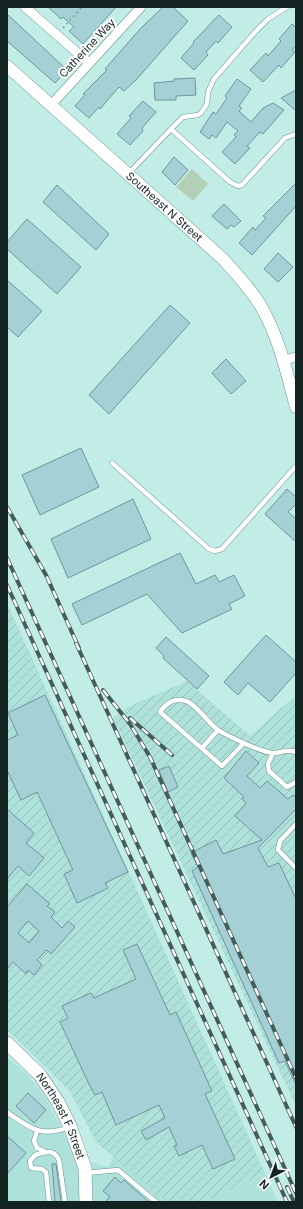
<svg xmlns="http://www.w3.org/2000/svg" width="303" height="1209" font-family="Inter,sans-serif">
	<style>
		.built { fill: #ade1da }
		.industrial { fill: url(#industrial-furrows) }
		.park { fill: #b3cfb5 }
		.building { fill: #a5d1d6; stroke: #6c969b; fill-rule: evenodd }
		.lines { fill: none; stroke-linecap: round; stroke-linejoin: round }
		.service-casing { stroke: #6a948e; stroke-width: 5.5 }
		.minor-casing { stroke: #6a948e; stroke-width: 10 }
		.tertiary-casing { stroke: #6a948e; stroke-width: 13 }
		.secondary-casing { stroke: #6a948e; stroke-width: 14 }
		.path { stroke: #81a29e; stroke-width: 1.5; stroke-dasharray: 2 3; stroke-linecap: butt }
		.service { stroke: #fff; stroke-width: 4.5 }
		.minor { stroke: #fff; stroke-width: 9 }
		.tertiary { stroke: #fff; stroke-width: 12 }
		.secondary { stroke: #fff; stroke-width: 13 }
		.rail-casing { stroke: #445d5a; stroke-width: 4 }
		.rail { stroke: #fff; stroke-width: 2.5; stroke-dasharray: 8; stroke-linecap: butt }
		.labels { text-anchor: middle; stroke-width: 4; stroke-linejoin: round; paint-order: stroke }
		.street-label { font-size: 11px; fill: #122321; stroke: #fff }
	</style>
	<defs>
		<pattern id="industrial-furrows" width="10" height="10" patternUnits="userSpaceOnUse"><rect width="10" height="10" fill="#ade1da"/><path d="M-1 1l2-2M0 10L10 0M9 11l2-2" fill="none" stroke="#94c1bb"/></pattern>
	</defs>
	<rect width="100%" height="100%" fill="#c2ede7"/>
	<!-- built -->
	<path class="built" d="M7,1057L28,1075L46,1098L77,1159L108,1167L114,1157L166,1202H7Z
		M265,1173L278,1202H204Z"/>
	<!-- industrial -->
	<path class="industrial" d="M7,603L265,1173L204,1202H166L96,1142L69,1090L7,1030Z
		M187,681L250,736L293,698L296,701V1106L113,718L128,707Z"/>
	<!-- park -->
	<path class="park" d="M192,169L208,184L193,201L176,187Z"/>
	<!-- building -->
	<path class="building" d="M48,7H116L83,44L69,31L74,27L63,17L61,19Z
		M163,7H173L188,21L136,80L124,91L119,87L100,109L99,107L89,118L75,106L85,95L83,94L107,70L105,69L141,28Z
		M7,14L67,70L55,83L7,41Z
		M219,15L232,27L218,43L216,41L206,52L208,55L194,70L181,58L194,43L193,42Z
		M292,24L296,27V46L292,50L295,52L281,68L279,65L263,82L250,70L266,53L268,56L281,41L279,39Z
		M195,78L196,95L176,96V100H155L154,83L174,81V79Z
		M237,79L251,89L239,106L242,108L239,111L251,122L263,108L273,103L284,110L263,134L260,132L247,146L250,148L235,164L222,152L236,137L234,135L238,131L227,122L216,138L212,135L209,139L200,132L213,112L216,114L227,98L225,96Z
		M296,90V111L281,98Z
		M143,101L156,112L142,128L143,131L130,145L117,134L131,118L129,116Z
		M174,157L188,170L175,185L162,172Z
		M296,183V206L252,255L239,243L253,227L255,230L266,218L263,216Z
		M57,185L109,234L96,250L43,202Z
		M224,204L241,221L234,227L231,225L227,229L212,216Z
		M27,219L81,267L57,294L7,249V242Z
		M278,253L293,267L278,282L264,269Z
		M7,280L42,311L18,337L7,327Z
		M170,305L190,323L109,414L89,395Z
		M226,359L246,381L231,394L212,373Z
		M81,448L99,487L40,515L22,475Z
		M287,489L296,497V504L288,512L296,519V542L265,514Z
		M133,499L151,539L68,578L51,539Z
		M180,553L196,584L215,575L219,582L234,575L245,596L229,604L232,609L182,633L147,594L82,625L72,604Z
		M266,635L296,662V673L270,702L248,683L238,695L224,682Z
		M166,637L209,676L197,689L163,658L164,656L156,648Z
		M45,695L128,872L105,883L108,888L77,903L64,874L73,870L37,792L21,800L7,770V740L18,735L8,713Z
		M246,751L259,763L247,776L260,788L267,781L288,799L293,795L296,798V809L258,848L268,867L279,863L296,899V1085L285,1061L279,1063L192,871L198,867L191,853L216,840L223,854L262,840L235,816L246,803L242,799L244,797L224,778Z
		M169,766L178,787L168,792L159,770Z
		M7,809L34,833L26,843L44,858L29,876L18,866L7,879Z
		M27,884L50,904L47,906L55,912L51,917L62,928L68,921L75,927L51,954L47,950L37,960L42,965L34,975L28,970L26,974L13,962L7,969V907ZM28,921L39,931L29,943L18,933Z
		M137,944L170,1015L176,1012L212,1091L205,1094L235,1159L213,1169L202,1145L179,1156L174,1146L177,1145L169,1127L146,1140L141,1131L165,1118L159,1105L116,1125L102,1092L95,1095L89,1084L60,1022L68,1018L62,1006L91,993L94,998L136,979L123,950Z
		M28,1093L46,1110L34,1123L16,1106Z
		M7,1136L26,1153L7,1174Z
		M52,1164H56L61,1202H55Z
		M115,1177L121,1183L124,1180L149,1202H105L110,1197L103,1191Z"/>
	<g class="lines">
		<!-- service casing -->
		<g class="service-casing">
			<path id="service" d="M287,7L268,19L255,32L214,79L208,92L207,104L201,113L198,115L183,117L171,129L230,182L238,186L242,185L285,138L296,134
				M128,174L171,129
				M112,463L209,549L215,551L222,549L296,466
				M244,743L222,766L160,712C167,702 174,698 186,701C196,704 209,724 218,730C224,734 231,737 237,740C245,744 264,752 272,753C282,754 283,748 296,752
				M202,748L218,730
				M273,753L268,764L269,771L287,787L296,782
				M296,824L280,841L278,850L296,868
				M7,1112C29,1128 42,1138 69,1127
				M37,1131L34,1141L37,1148L44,1151
				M86,1173L118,1170L156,1202
				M49,1202L46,1172L42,1169L31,1168L30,1161L35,1155C45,1152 54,1148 59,1160L65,1202"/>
		</g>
		<!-- minor casing -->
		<g class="minor-casing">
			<path id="minor" d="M25,7L89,63
				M51,105L141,7
				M284,360L296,357"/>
		</g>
		<!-- tertiary casing -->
		<g class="tertiary-casing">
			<g id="tertiary">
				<path id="s1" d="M7,66L223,259C237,275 253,291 263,310C280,341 287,374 296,407"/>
			</g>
		</g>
		<!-- secondary casing -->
		<g class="secondary-casing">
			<g id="secondary">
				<path id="s2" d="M7,1043L40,1075L58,1102L70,1126L85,1168L86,1202"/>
			</g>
		</g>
		<!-- path -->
		<path class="path" d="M63,28L82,7"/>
		<!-- service -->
		<use href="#service" class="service"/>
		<!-- minor -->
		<use href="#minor" class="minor"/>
		<!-- tertiary -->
		<use href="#tertiary" class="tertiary"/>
		<!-- secondary -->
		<use href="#secondary" class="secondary"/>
		<!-- rail casing -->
		<g class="rail-casing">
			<path id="rail" d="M7,507L46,575L79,648
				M7,558L296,1193
				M7,585L287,1202
				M76,643L296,1127
				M103,690L130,724L150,757L296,1078
				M130,718L172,755
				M287,1187L294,1202"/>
		</g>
		<!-- rail -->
		<use href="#rail" class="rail"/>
	</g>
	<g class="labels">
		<!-- street labels -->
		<g class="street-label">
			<text transform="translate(87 48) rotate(-47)" y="4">Catherine Way</text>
			<text dy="4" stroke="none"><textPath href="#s1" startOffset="211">Southeast N Street</textPath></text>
			<text dy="4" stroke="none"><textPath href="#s2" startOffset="92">Northeast F Street</textPath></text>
		</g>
	</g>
	<!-- border -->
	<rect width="303" height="1209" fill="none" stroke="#122321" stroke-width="16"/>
	<!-- north arrow -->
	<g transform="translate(271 1177) rotate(222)" stroke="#ffffff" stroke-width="3" paint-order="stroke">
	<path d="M0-3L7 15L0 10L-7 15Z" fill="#122321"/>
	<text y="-6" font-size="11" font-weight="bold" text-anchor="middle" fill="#122321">N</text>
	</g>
</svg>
